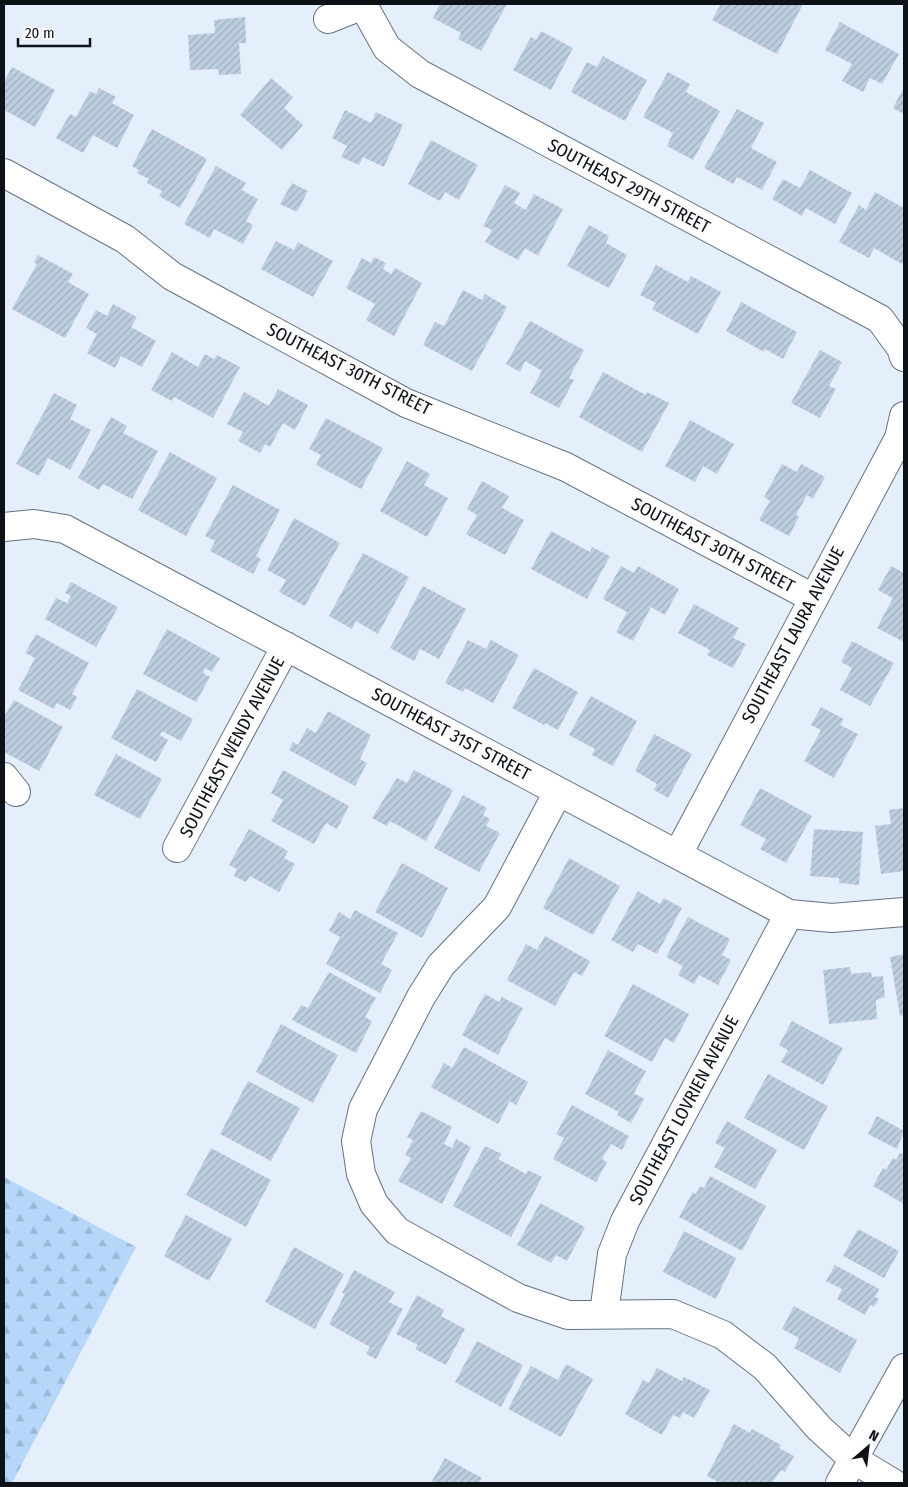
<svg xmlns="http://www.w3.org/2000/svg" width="908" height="1487" font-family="'Fira Sans Condensed',sans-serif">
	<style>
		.forest { fill: url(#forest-firs) }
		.building { fill: url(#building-hatch) }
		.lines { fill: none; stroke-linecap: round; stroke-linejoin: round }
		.minor-casing { stroke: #647384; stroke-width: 30 }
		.minor { stroke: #fff; stroke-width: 28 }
		.labels { text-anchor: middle; stroke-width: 5; stroke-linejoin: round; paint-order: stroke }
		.street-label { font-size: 18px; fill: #0c1218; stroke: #fbfbfb }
	</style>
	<defs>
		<pattern id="forest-firs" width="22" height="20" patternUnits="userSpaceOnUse" patternTransform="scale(1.25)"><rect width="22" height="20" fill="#b6d7fa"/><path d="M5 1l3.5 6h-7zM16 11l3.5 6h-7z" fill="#9bb8d6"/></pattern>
		<pattern id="building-hatch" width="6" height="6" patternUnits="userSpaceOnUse" patternTransform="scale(1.25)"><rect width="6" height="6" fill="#bdcee0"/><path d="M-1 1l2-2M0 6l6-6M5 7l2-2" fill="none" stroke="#a1b0bf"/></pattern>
	</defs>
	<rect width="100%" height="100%" fill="#e5effb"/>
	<!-- forest -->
	<path class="forest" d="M4,1177L136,1247L12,1483H4Z"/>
	<!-- building -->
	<path class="building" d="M440,4H507L481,51L458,39L461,33L433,18Z
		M721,4H803L777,54L712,20Z
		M245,17L246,43H239L241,74L219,75L218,69L190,70L188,35L215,33L214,20Z
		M840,22L899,54L882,84L870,78L863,92L842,81L852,64L825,50Z
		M541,31L573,48L551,90L513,70L531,37L536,40Z
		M603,56L647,80L625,121L571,92L587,62L597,67Z
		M12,67L55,90L35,127L4,110V82Z
		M668,72L690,84L686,92L720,111L693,160L667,146L673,133L643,117Z
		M271,78L293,97L284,108L303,125L282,150L240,115Z
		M904,87V114L893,108Z
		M99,88L116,97L112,103L134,115L117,148L93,135L83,153L56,138L70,114L76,117L90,91L96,94Z
		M737,109L764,123L751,148L777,162L762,190L737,177L733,184L704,168Z
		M345,110L371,123L376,112L403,125L384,167L363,157L359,165L341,157L347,146L332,138Z
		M152,129L207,159L180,208L159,196L162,191L147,183L149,179L137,173L139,170L132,166Z
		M431,140L478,165L459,200L445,192L440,201L408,184Z
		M216,166L246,183L242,190L258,199L246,221L253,225L243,244L214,229L210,238L184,224Z
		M810,170L852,193L835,224L806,208L802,216L772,199L783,179L800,188Z
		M292,183L308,191L297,212L280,204Z
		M505,185L520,193L514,203L526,210L534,194L563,209L538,256L525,248L518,260L485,242L492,230L483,226Z
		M875,192L904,208V259L902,264L874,248L869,258L839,242L859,205L866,210Z
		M589,225L609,236L606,243L627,255L609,288L567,266Z
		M276,241L294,250L298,242L333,261L313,297L261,269Z
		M38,255L73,274L68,282L89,294L65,338L12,309L37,264L34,262Z
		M374,257L386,263L383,269L391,274L395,268L422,283L394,336L366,320L375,304L346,288L362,258L371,263Z
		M656,265L688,282L691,276L721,292L698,334L652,309L656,303L640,295Z
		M463,290L482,300L485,294L507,307L472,371L423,345L435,322L444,326Z
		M741,302L797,332L783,359L765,349L764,352L726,331Z
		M113,304L137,317L131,327L156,341L142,367L121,356L115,368L87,353L97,334L86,328L96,310L107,316Z
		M530,321L584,350L569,378L574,380L559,408L530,393L542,371L525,361L520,372L506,364Z
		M820,350L842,362L829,386L836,389L820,418L791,403Z
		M172,352L198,367L205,354L214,359L217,355L240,367L213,418L174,397L172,401L151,390Z
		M603,372L646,395L647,392L669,403L642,452L579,417Z
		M278,389L308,405L295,430L283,423L270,447L265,444L260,453L238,441L243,432L227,424L244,392L269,406Z
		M54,393L77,405L70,419L91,430L70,470L48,458L39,476L16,464Z
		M111,417L127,426L123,433L158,451L132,499L103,484L99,490L78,478Z
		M326,418L383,448L361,489L316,465L321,455L309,449Z
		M690,420L734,444L717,474L703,466L695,482L665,466Z
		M170,452L217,478L186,536L138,510Z
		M407,461L430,474L424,485L448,498L427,537L380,511Z
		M782,464L797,472L801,464L825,477L813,499L807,495L796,515L799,517L789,536L759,520L770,501L764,497Z
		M482,481L509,496L502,508L524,520L505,555L466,534L477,515L467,509Z
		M233,485L280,510L256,556L261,559L253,574L210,551L215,541L205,536Z
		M294,518L340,543L305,606L279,592L286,580L267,570Z
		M551,531L590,552L592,547L610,556L587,599L531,569Z
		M363,553L409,577L378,634L356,621L352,629L329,616Z
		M621,566L634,573L638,566L679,589L665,615L651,607L633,641L616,632L627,612L603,599Z
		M891,566L904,573V642L877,628L893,598L878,590Z
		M71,582L118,607L96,647L45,619L56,598L67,603L71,596L65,593Z
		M423,586L466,609L439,659L420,649L414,661L390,648Z
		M694,604L739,628L733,638L746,644L733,668L707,655L710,650L678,633Z
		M167,629L220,658L212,672L205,668L203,673L210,677L196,702L143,674Z
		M36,634L89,663L72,694L77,697L70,710L57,703L54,709L18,690L35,658L25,653Z
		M468,640L486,649L491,640L519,655L493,703L465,688L463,692L445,683Z
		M852,641L894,663L870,706L840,690L852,668L841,662Z
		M534,668L578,692L558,730L545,723L544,725L512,708Z
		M137,689L193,719L181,741L162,731L160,735L168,740L156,762L111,738Z
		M591,696L637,721L613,766L592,755L595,749L569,735Z
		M14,700L63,727L39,771L4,752V717Z
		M821,707L844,719L840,725L858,734L834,778L804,761L821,730L811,725Z
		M328,711L371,735L360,759L367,763L355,786L289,750L293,742L298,745L307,728L316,733Z
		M654,734L692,754L668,798L654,790L657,784L635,771Z
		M116,754L162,779L140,819L94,795Z
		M283,770L349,806L337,829L326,823L314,844L271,821L283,800L271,793Z
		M414,770L453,790L426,841L390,821L387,826L372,818L397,778L407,783Z
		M760,788L812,816L786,863L760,849L766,839L740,825Z
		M463,795L487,808L483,815L490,819L486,826L500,833L479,872L434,848Z
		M904,808V871L881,874L875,826L891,824L889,810Z
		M249,829L288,851L284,858L295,864L279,892L250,876L246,882L234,876L237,869L229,865Z
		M814,829L863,832L859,885L839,883V878L810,876Z
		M569,858L620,886L593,935L543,908Z
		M402,863L448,888L422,938L375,912Z
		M638,891L660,904L664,898L682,908L657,954L638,944L633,952L611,940Z
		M355,910L398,933L381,964L392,970L380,993L326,964L340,937L329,931L339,912L350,919Z
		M688,917L730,939L722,955L731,960L718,985L699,975L694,984L678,975L683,966L666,957Z
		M545,936L590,961L582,976L574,972L555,1006L507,980L526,944L537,950Z
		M904,954V1015L900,1016L890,957Z
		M850,967L851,974L871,972L872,977L883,976L885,997L876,1000L877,1019L829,1024L823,970Z
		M329,972L376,998L365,1017L372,1021L356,1053L292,1020L301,1005L308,1008Z
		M633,984L689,1014L674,1043L665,1038L652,1062L604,1036Z
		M485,994L499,1002L502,997L523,1008L498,1055L462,1035Z
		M792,1021L843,1048L823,1085L781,1062L788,1050L779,1045Z
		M281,1024L338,1055L313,1103L256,1072Z
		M464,1047L528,1082L516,1105L510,1101L498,1124L431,1087L444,1063L452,1068Z
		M608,1050L646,1071L634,1093L644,1099L631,1123L617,1115L619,1112L585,1094Z
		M768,1074L828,1106L804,1150L744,1118Z
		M248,1081L300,1108L271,1161L220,1134Z
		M572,1105L629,1136L622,1150L611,1144L602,1159L607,1162L596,1182L553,1159L564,1138L556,1134Z
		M421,1111L452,1127L444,1144L452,1148L456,1139L471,1147L442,1204L398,1181L411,1158L405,1155L413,1140L407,1137Z
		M877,1116L904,1131L897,1149L868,1134Z
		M727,1121L777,1150L755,1189L714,1167L725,1148L715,1143Z
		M485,1146L502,1154L498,1159L526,1174L528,1170L542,1177L511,1237L453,1206Z
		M211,1148L271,1180L246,1227L186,1195Z
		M900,1153L904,1155V1204L873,1186L883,1168L886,1170L893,1158L896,1160Z
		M710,1176L766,1206L742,1251L679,1217L693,1192L696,1194L700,1186L704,1188Z
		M540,1203L585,1227L567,1261L556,1255L551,1263L517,1245Z
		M186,1215L232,1239L209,1281L164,1256Z
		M858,1229L899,1251L884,1278L843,1256Z
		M684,1231L736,1258L716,1299L663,1272Z
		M294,1247L344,1274L315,1329L265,1302Z
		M835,1265L879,1289L875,1297L879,1299L874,1307L870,1305L865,1315L837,1299L842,1289L826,1281Z
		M354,1270L395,1292L389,1302L403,1309L376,1359L366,1354L370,1347L329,1324L345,1294L342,1293Z
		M417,1295L444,1310L441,1316L465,1329L446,1365L415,1349L418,1345L396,1334Z
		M794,1306L857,1340L840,1373L794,1348L799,1338L782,1329Z
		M477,1341L523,1365L501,1407L455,1382Z
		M566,1364L593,1379L561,1437L508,1409L531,1366L558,1380Z
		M657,1368L682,1381L684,1377L710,1390L694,1418L683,1412L680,1418L673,1415L662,1435L625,1414L643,1380L649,1383Z
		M734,1424L750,1433L752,1429L781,1445L779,1448L794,1456L785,1472L781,1470L772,1483H720L707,1476Z
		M445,1458L482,1478L479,1483H436L432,1481Z"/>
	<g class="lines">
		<!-- minor casing -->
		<g class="minor-casing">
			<path id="minor" d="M363,5L387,48L420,74L880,319L901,348L904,357
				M328,19L363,5
				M4,173L125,239L172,276L406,403L566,467L813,598
				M4,527L34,524L65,529L789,914L832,918L904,912
				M4,777L16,792
				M558,792L497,907L441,965L421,997L363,1109L356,1141L361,1174L374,1204L397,1231L518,1298L568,1315L673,1314L723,1335L765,1367L819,1428L853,1459L893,1483
				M177,848L286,646
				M678,854L899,438L904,416
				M604,1313L612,1254L625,1221L789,914
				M840,1483L904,1368"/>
		</g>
		<!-- minor -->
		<use href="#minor" class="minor"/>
	</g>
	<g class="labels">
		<!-- street labels -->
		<g class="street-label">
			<text transform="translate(629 186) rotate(28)" y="6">SOUTHEAST 29TH STREET</text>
			<text transform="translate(349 369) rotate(27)" y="6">SOUTHEAST 30TH STREET</text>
			<text transform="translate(713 545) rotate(28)" y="6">SOUTHEAST 30TH STREET</text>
			<text transform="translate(793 635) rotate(-62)" y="6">SOUTHEAST LAURA AVENUE</text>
			<text transform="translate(451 734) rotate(28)" y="6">SOUTHEAST 31ST STREET</text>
			<text transform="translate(232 747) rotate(-62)" y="6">SOUTHEAST WENDY AVENUE</text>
			<text transform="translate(684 1110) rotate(-62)" y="6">SOUTHEAST LOVRIEN AVENUE</text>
		</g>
	</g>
	<!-- border -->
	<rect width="908" height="1487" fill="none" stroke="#0c1218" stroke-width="10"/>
	<!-- north arrow -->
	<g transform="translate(868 1447) rotate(28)" stroke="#fbfbfb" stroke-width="4" paint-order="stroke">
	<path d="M0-4L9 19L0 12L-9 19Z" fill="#0c1218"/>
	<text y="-8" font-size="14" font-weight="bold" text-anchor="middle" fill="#0c1218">N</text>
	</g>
	<!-- scale -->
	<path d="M18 38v8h72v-8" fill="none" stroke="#0c1218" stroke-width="2.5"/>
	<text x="25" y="38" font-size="15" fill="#0c1218" stroke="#fbfbfb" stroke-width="4" paint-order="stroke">20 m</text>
</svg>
